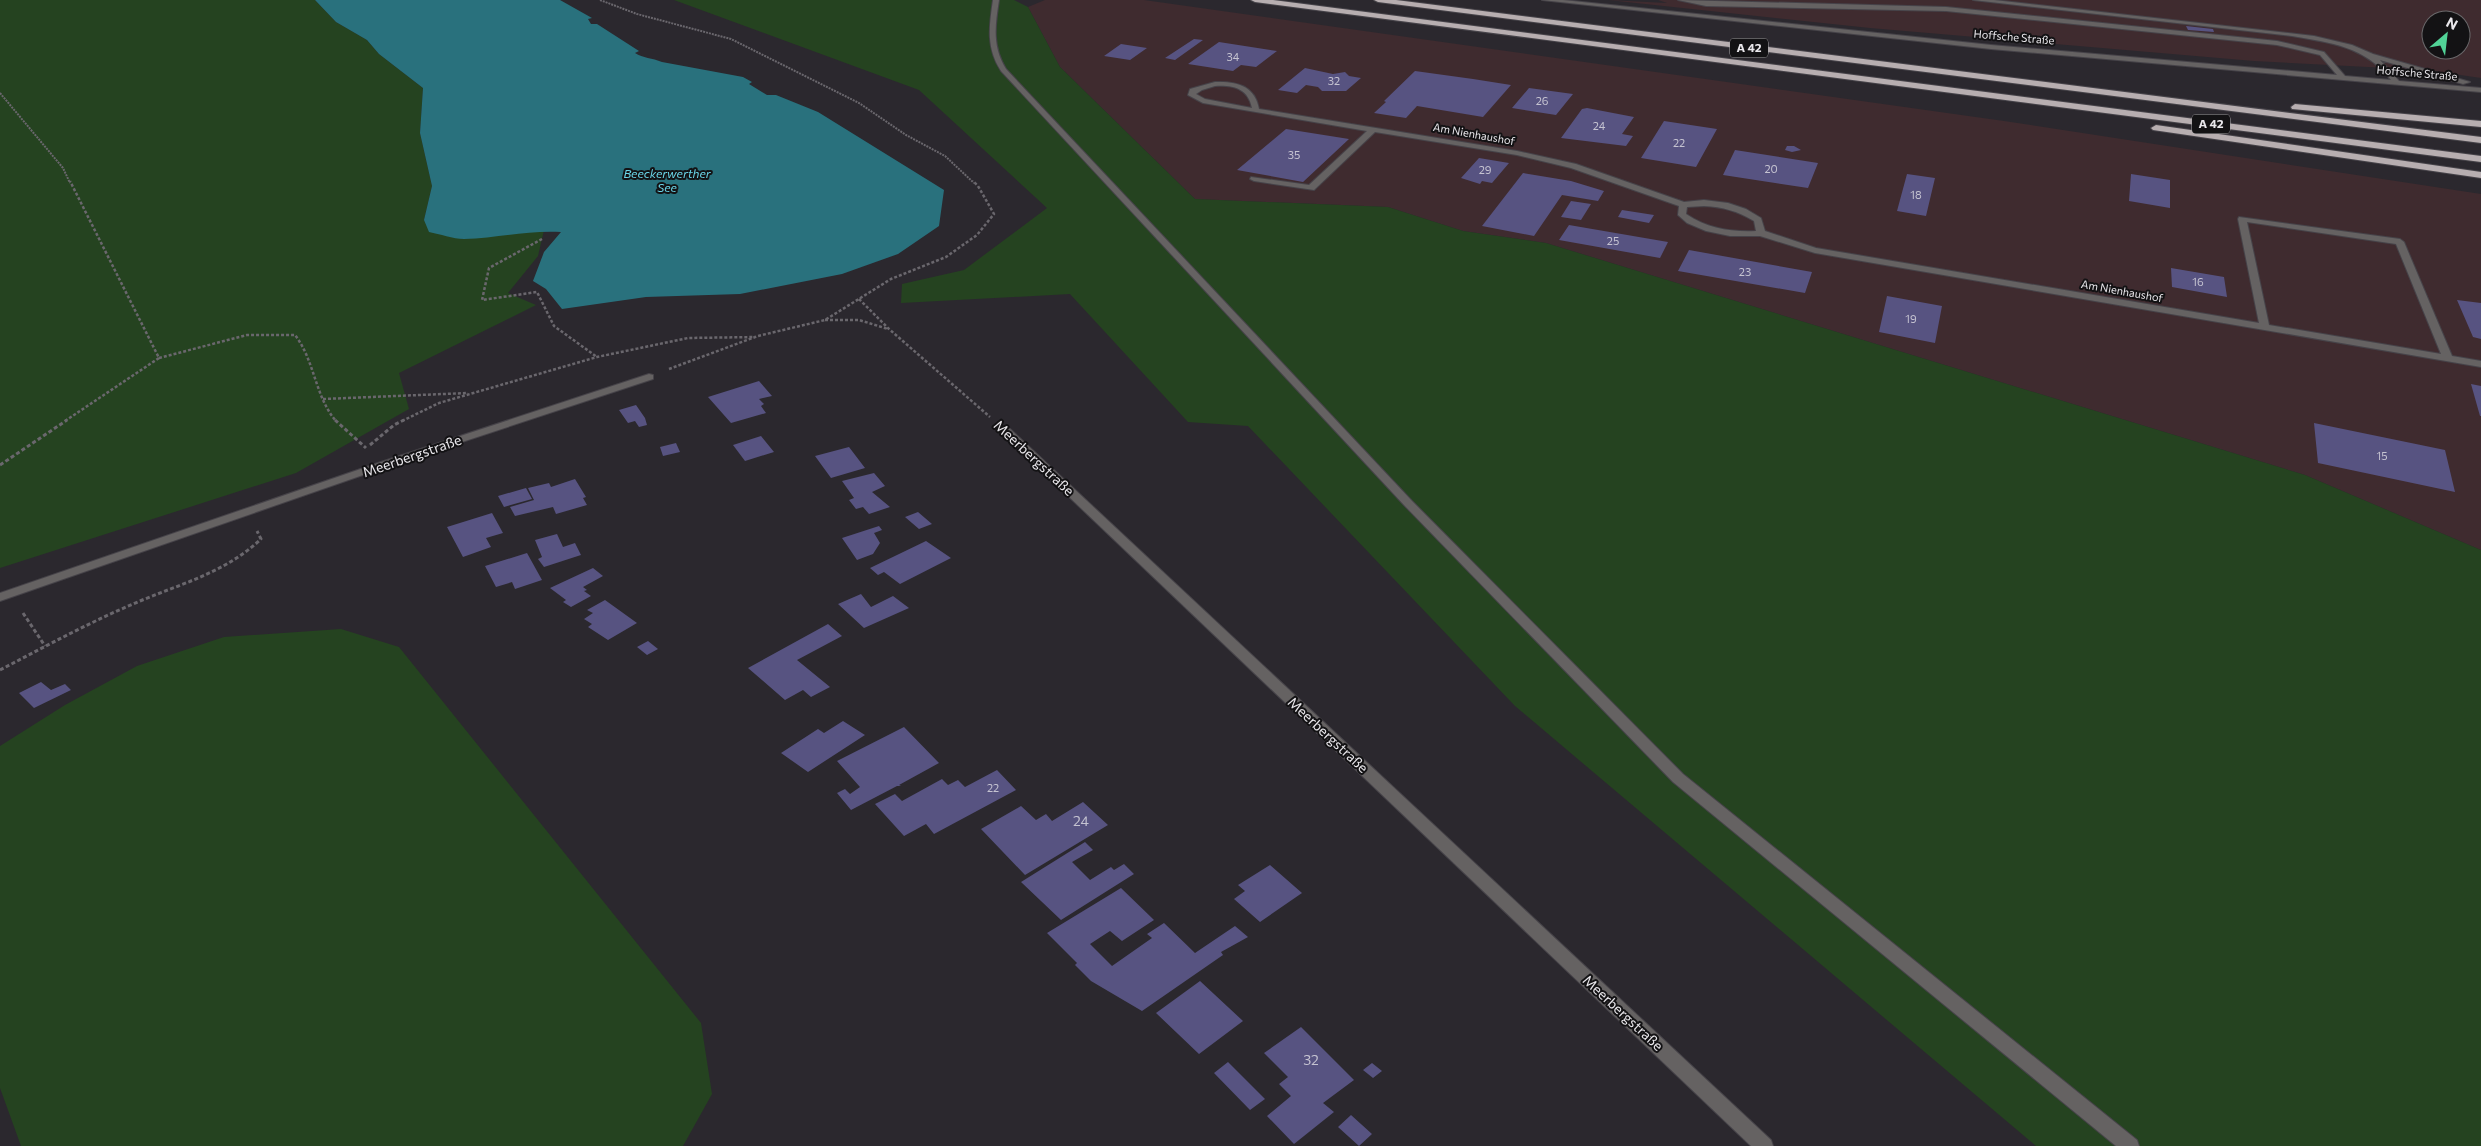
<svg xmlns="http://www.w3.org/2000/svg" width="2481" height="1146" font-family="Commissioner,sans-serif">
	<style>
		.industrial { fill: #3f2b2f; fill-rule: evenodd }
		.green { fill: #254320 }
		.water { fill: #29717d }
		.building { fill: #575381 }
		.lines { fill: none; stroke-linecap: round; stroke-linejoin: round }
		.minor-casing { stroke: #464349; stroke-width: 2 }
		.highway-casing { stroke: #464349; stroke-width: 2 }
		.path-far2 { stroke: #6a676d; stroke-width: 2; stroke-dasharray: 2 1; stroke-linecap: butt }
		.path-far1 { stroke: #6a676d; stroke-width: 2.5; stroke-dasharray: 3 2; stroke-linecap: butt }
		.path { stroke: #6a676d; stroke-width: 3; stroke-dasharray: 4 2.5; stroke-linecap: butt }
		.minor { fill: #656262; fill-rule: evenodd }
		.highway { fill: #b7aeb0; fill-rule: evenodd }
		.labels { text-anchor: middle; stroke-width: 4; stroke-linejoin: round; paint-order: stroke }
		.far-street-label { font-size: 11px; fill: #eae8ec; stroke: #131214 }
		.number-label { font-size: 11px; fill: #c5c3d1 }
		.shield { fill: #131214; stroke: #aaa8ab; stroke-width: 1 }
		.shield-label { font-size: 12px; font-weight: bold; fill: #eae8ec }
		.far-water-label { font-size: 12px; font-style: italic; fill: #6ad6e9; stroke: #131214 }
		.street-label { font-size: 14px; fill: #eae8ec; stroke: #131214 }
		.near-number-label { font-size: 14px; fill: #c5c3d1 }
	</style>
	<rect width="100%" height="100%" fill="#2b282e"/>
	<!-- industrial -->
	<path class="industrial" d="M1045,0H1144L2004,121L2481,194V550L2305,475L1546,243L1463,231L1388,207L1195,199L1060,67L1028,7Z
		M1608,0L1667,3L1658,0H2481V78L2426,70L2254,61L1870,28ZM2431,20H2461V50H2431Z"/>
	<!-- green -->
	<path class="green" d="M0,0H315L336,22L367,40L379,54L423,88L420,133L432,186L424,220L462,239L544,230L538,256L508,293L536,305L399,373L409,409L296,473L0,568Z
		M674,0H1014L1028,7L1060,67L1195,199L1388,207L1463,231L1546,243L2305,475L2481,550V1146H2036L1515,706L1248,426L1188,422L1070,294L901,303L902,284L964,270L1047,208L919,90Z
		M341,629L399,647L701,1023L712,1094L683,1146H21L0,1088V746L65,705L137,666L224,637Z"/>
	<!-- water -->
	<path class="water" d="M315,0H560L592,18L588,19L591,24H597L639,51L635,53C643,58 652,58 662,62L743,77L752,82L749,84L767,95H776L818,112L944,190L939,226L898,254L842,274L740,294L646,297L562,309L546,289L533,281L544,252L561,232C529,230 497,238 464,239C453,239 440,234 429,232L424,220L432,186L420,133L423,88L379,54L367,40L336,22Z"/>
	<!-- building -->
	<path class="building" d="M2186,26L2213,29L2214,32L2188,30Z
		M1194,39L1203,40L1175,60L1165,58Z
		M1219,42L1277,51L1256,67L1241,65L1233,71L1188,64Z
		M1121,44L1147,48L1130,60L1104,56Z
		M1305,68L1333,74L1345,72L1349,76L1361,78L1346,91H1322L1318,87L1306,85L1297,93L1278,90Z
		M1415,71L1473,79L1511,85L1483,117L1417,106L1406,118L1374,113L1386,102L1384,101Z
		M1529,88L1573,94L1556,115L1512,108Z
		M1587,108L1634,117L1622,134L1633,136L1626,146L1561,138L1582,109Z
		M1664,121L1717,129L1696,167L1641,158Z
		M1286,129L1349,139L1303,182L1237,170Z
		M1787,146H1794L1801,150L1792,152L1785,150Z
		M1735,150L1818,163L1808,188L1723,175Z
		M1479,158L1509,163L1492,183L1482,181L1480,184L1461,178Z
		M1523,173L1571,181L1604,191L1598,201L1562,195L1534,236L1482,226Z
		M1907,174L1935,178L1926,216L1897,211Z
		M2131,174L2170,180V208L2129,201Z
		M1571,201L1591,204L1581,220L1561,217Z
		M1622,210L1654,215L1649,223L1618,217Z
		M1569,225L1668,242L1660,258L1559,240Z
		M1689,250L1812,272L1805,293L1678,271Z
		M2171,268L2224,277L2227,297L2172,287Z
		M1887,296L1942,306L1935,343L1879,332Z
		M2457,300L2481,303V339L2473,337Z
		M759,381L772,396L759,399L764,404L761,406L766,413L731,423L708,397Z
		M2471,384L2481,386V416H2480Z
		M636,405L645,418L647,425L639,427L635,421L628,423L619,410Z
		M2314,423L2445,450L2455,492L2318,463Z
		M761,436L774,452L745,461L733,445Z
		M676,443L680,452L663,456L660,447Z
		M849,447L865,468L831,478L815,456Z
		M874,473L885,486L872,492L890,507L869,514L863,507L856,509L849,500L854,498L842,481Z
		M575,479L586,497L583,498L587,505L556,514L553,507L515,516L510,507L534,500L528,488L549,483L551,487Z
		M526,488L532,499L504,507L498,496Z
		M918,512L932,524L919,529L905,517Z
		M492,513L503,533L486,538L491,547L463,557L447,527Z
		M879,526L882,530L874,533L880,543L873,554L857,560L842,538Z
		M557,534L563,547L575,543L581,555L544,567L538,559L542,557L535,540Z
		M926,541L951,558L900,584L884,572L878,575L870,568Z
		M527,553L542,580L515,589L512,582L496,587L485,566Z
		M593,568L603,576L583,587L587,590L584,591L591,596L571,607L563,602L566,600L550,588Z
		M861,594L871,607L893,596L909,608L864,628L838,604Z
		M605,600L637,623L608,640L588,627L592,624L584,619L593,613L587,610Z
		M828,624L842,636L797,660L830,687L811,697L803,690L785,700L748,668Z
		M648,641L658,649L647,655L637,647Z
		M41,682L51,690L65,684L71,690L34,708L19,693Z
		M843,721L865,735L808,772L781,753L818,729L824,733Z
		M904,727L939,763L899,785L901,786H897L851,810L837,793L845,789L850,794L860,787L837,761Z
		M997,770L1016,790L934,834L926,824L904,836L875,804L895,794L902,801L942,779L948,785L958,780L965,787Z
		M1083,802L1108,825L1025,875L981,829L1021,806L1036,820L1046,814L1052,821Z
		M1085,842L1093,850L1072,862L1090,880L1111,867L1114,870L1124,864L1134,874L1061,920L1021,882Z
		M1270,865L1302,893L1260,922L1234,899L1245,891L1238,885Z
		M1121,888L1154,920L1122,941L1110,931L1090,944L1112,966L1152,938L1147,934L1164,923L1195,953L1235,926L1248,937L1221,952L1223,955L1142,1011L1091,981L1075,965L1077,963L1047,933Z
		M1200,981L1243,1021L1199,1054L1156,1013Z
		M1301,1027L1354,1080L1323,1103L1334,1112L1294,1144L1267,1116L1291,1096L1279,1084L1288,1077L1264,1053Z
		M1228,1062L1265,1099L1250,1110L1214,1073Z
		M1372,1063L1382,1071L1373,1078L1363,1070Z
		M1351,1115L1372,1134L1359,1146L1338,1127Z"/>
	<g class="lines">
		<!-- minor casing -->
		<g class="minor-casing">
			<path id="minor" d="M993,0H999C995,26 992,46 1006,69L1412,501L1683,774L2137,1140L2139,1146H2116L1673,782L1404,505L1001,71C986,48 989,27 993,0Z
				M1542,0H1563L1991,45L2337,75L2320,55L2277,45L1946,11L1706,6L1678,0L1946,7L2277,41L2324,52L2345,76L2391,80C2365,46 2331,43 2292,36L1973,0H1994L2314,36L2352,45L2373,54L2470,82L2463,84L2380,60L2399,81L2481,88V92L1991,49Z
				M1215,82C1237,81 1255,86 1259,109L1517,151L1576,164L1684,202L1704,200L1728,203L1746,209L1761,218L1765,231L1816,248L2259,323L2238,219L2239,217L2400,239L2404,242L2452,356L2481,361V367L1815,253L1760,236H1730L1706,231L1687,223L1678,215L1679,206L1571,168L1517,155L1375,132L1314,190L1254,181L1250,179L1251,177L1309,185L1367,131L1203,103L1188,95L1190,89ZM1215,86C1233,85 1248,88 1252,108L1205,99L1196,94L1202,90ZM1704,206C1723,207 1737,211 1754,221L1756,231C1731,232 1708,229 1686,214L1687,207ZM2247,222L2396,244L2441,354L2269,325Z
				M649,374L653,375V379L386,467L0,601V593L378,463Z
				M1006,428L1010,429L1771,1140L1773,1146H1751L1002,433L1001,431Z"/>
		</g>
		<!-- highway casing -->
		<g class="highway-casing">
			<path id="highway" d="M1251,0H1273L2481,156V162L1255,2Z
				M1374,0H1396L2481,137V143L1378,2Z
				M2295,104L2481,121V127L2292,109L2291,107Z
				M2156,125L2481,172V178L2153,130L2151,128Z"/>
		</g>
		<!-- path-far2 -->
		<path class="path-far2" d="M600,0L637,14L731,39L859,103L906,135L945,156L974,183
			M0,93L63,168L70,183"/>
		<!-- path-far1 -->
		<path class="path-far1" d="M542,239L489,268L482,300L537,292L554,326L597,357
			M859,299L889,329L990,417
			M825,320H859L888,329
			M159,358L247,335H295C315,361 315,397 336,421
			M669,369L758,336L825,320L891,279L946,257L977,235L994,214L978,186L973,181
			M323,399L468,393
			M65,421L159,358L70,181
			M402,421L439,403L597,357L688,338L756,337"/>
		<!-- path -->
		<path class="path" d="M335,420L366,448
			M370,445L394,425L404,420
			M0,465L67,420
			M23,613L45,646
			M0,670C46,646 92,621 140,601C183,583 226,572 261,539L257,531"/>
		<!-- minor -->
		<use href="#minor" class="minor"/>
		<!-- highway -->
		<use href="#highway" class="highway"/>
	</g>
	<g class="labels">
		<!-- far-street labels -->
		<g class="far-street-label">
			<text transform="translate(2014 37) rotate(5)" y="4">Hoffsche Straße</text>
			<text transform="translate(2417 73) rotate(5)" y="4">Hoffsche Straße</text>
			<text transform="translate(1474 134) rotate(10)" y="4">Am Nienhaushof</text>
			<text transform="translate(2122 291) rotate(10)" y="4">Am Nienhaushof</text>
		</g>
		<!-- number labels -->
		<g class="number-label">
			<text x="1233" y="61">34</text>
			<text x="1334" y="85">32</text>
			<text x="1542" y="105">26</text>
			<text x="1599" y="130">24</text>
			<text x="1679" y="147">22</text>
			<text x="1294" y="159">35</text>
			<text x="1771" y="173">20</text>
			<text x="1485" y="174">29</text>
			<text x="1916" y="199">18</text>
			<text x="1613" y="245">25</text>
			<text x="1745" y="276">23</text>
			<text x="2198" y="286">16</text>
			<text x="1911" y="323">19</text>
			<text x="2382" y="460">15</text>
			<text x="993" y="792">22</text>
		</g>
		<!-- shield labels -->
		<g class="shield">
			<rect x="1730" y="38.5" width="38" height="19" rx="4"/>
			<rect x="2192" y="114.5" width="38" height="19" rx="4"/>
		</g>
		<g class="shield-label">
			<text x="1749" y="52">A 42</text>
			<text x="2211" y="128">A 42</text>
		</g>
		<!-- far-water labels -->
		<g class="far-water-label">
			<text x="667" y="178">Beeckerwerther<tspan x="667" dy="14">See</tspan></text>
		</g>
		<!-- street labels -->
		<g class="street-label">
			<text transform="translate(412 456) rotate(-19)" y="5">Meerbergstraße</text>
			<text transform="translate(1034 458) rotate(43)" y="5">Meerbergstraße</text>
			<text transform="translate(1328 735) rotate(43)" y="5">Meerbergstraße</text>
			<text transform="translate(1623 1013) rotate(43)" y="5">Meerbergstraße</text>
		</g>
		<!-- near-number labels -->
		<g class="near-number-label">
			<text x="1081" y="826">24</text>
			<text x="1311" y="1065">32</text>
		</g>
	</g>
	<!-- north arrow -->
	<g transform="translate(2446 35) rotate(28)"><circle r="24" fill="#131214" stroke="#69686a"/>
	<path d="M0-4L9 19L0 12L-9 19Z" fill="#51d397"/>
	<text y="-8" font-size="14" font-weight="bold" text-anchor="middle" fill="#eae8ec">N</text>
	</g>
</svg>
